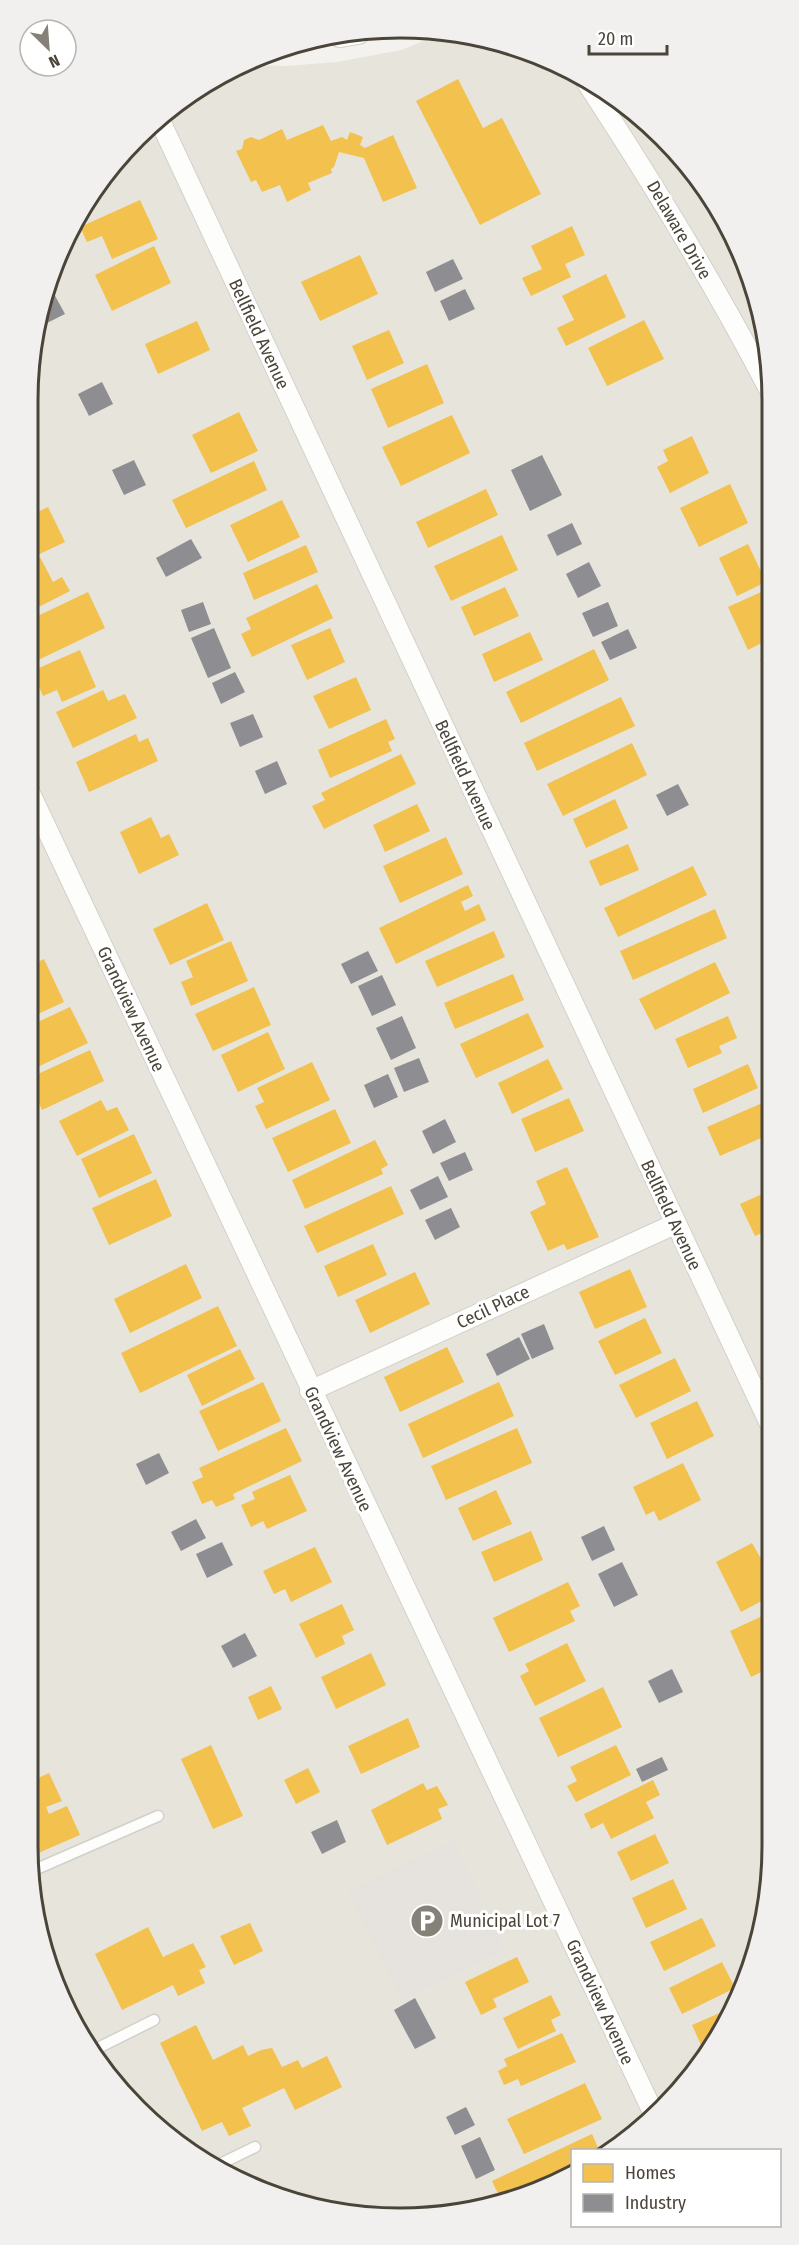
<svg xmlns="http://www.w3.org/2000/svg" width="799" height="2245" font-family="'Fira Sans Condensed',sans-serif">
	<style>
		.residential { fill: #e7e4dc }
		.parking { fill: #e6e3df }
		.homes { fill: #f2c14e }
		.industry { fill: #8d8d92 }
		.lines { fill: none; stroke-linecap: round; stroke-linejoin: round }
		.service-casing { stroke: #d2d0cb; stroke-width: 13 }
		.minor-casing { stroke: #d2d0cb; stroke-width: 22 }
		.tertiary-casing { stroke: #d2d0cb; stroke-width: 28 }
		.service { stroke: #fdfdfc; stroke-width: 10 }
		.minor { stroke: #fdfdfc; stroke-width: 20 }
		.tertiary { stroke: #fdfdfc; stroke-width: 26 }
		.labels { text-anchor: middle; stroke-width: 6; stroke-linejoin: round; paint-order: stroke }
		.street-label { font-size: 18px; fill: #4b4439; stroke: #fff }
		.poi-label { font-size: 18px; fill: #4b4439; stroke: #fff; text-anchor: start }
		.rim { fill: none; stroke: #4b4439; stroke-width: 3 }
	</style>
	<rect width="100%" height="100%" fill="#f4f2ee"/>
	<!-- residential -->
	<path class="residential" d="M436,36L496,40L586,77L679,154L734,235L769,351L772,1845L759,1942L709,2053L611,2150H572V2171L496,2205L351,2215L234,2179L120,2091L55,1988L27,1845V400L40,303L104,173L213,77L247,65L286,66L337,62L401,50Z"/>
	<!-- parking -->
	<path class="parking" d="M453,1840L506,1950L401,2001L348,1891Z"/>
	<!-- homes -->
	<path class="homes" d="M458,79L483,128L502,118L541,194L480,225L416,101Z
		M323,125L331,141L342,137L347,140L350,132L363,137L360,145L365,148L393,135L417,188L383,202L364,158L339,152L334,167L331,169L332,173L308,183L311,190L287,202L280,185L262,192L256,180L251,182L236,151L242,149L244,140L251,137L259,140L282,129L287,140Z
		M140,200L158,239L112,259L102,236L87,242L80,227Z
		M572,226L585,255L565,264L571,277L531,296L522,278L542,269L531,246Z
		M154,246L171,283L112,311L95,275Z
		M360,255L378,294L320,321L301,282Z
		M606,274L626,317L566,346L557,328L574,320L562,296Z
		M644,320L664,359L607,386L588,348Z
		M197,321L210,350L158,374L145,344Z
		M389,330L404,363L367,380L352,346Z
		M427,364L444,403L388,428L371,389Z
		M239,412L258,451L211,473L192,435Z
		M452,415L470,453L401,486L382,447Z
		M692,436L709,473L670,493L657,467L668,461L663,450Z
		M254,461L267,490L186,528L172,500Z
		M730,484L748,523L699,547L680,508Z
		M486,489L498,515L428,548L416,522Z
		M282,500L300,537L248,562L230,525Z
		M48,507L65,542L27,560V517Z
		M502,535L518,570L451,601L434,566Z
		M748,544L766,582L737,596L719,558Z
		M306,545L318,572L254,600L243,573Z
		M40,557L53,582L62,577L70,591L27,613V563Z
		M317,584L333,618L252,657L241,634L251,629L246,618Z
		M505,587L519,616L474,636L461,607Z
		M768,589L769,620L767,621L769,627V639L748,650L728,607Z
		M88,592L105,628L34,662L27,646V621Z
		M330,628L345,662L307,680L291,645Z
		M530,632L543,660L494,682L482,654Z
		M594,649L609,680L521,723L506,692Z
		M80,650L96,687L62,702L57,690L43,696L32,671Z
		M769,655V680L760,660Z
		M356,677L371,710L329,729L313,696Z
		M103,690L108,701L125,694L137,718L73,748L56,712Z
		M621,697L635,726L537,771L524,743Z
		M386,719L395,739L388,742L392,751L330,778L318,750Z
		M136,734L139,742L148,738L158,761L89,792L76,762Z
		M632,743L647,775L563,816L547,784Z
		M401,754L416,784L324,829L312,806L325,800L321,793Z
		M615,799L628,828L586,848L573,819Z
		M417,804L430,831L385,852L373,825Z
		M151,817L161,838L169,834L179,855L139,874L120,832Z
		M446,837L463,874L400,903L383,866Z
		M628,844L639,870L600,886L589,861Z
		M693,866L707,895L618,937L604,908Z
		M468,885L473,896L461,902L465,911L479,904L486,920L396,964L379,928Z
		M207,903L224,940L170,965L153,929Z
		M715,909L727,938L633,980L620,951Z
		M494,931L505,957L437,987L425,961Z
		M231,941L248,981L191,1006L181,982L193,977L186,961Z
		M44,959L64,1002L27,1019V967Z
		M715,962L730,993L655,1030L639,999Z
		M513,974L524,1000L455,1029L444,1003Z
		M254,987L271,1025L213,1051L195,1014Z
		M70,1007L88,1043L27,1072V1027Z
		M528,1013L544,1047L476,1078L460,1044Z
		M728,1016L737,1038L719,1046L722,1053L688,1068L675,1039Z
		M268,1032L285,1069L238,1092L221,1055Z
		M90,1050L104,1081L42,1110L27,1079Z
		M548,1059L563,1089L512,1114L498,1083Z
		M312,1062L330,1100L266,1129L255,1106L264,1102L257,1088Z
		M748,1064L758,1088L703,1113L693,1089Z
		M569,1098L584,1131L535,1152L521,1119Z
		M101,1100L107,1111L117,1107L129,1130L77,1156L59,1121Z
		M767,1101L770,1109V1134L720,1156L707,1127Z
		M335,1109L351,1143L288,1172L272,1138Z
		M134,1134L152,1173L99,1198L81,1159Z
		M375,1140L388,1165L381,1169L383,1174L305,1209L292,1180Z
		M567,1167L599,1237L567,1250L564,1244L548,1251L530,1212L546,1204L536,1181Z
		M156,1179L172,1216L109,1245L92,1208Z
		M391,1186L404,1214L317,1253L304,1226Z
		M771,1190V1229L755,1236L740,1204Z
		M373,1244L387,1275L338,1297L324,1266Z
		M186,1264L202,1298L130,1333L114,1299Z
		M630,1269L647,1307L595,1329L579,1292Z
		M415,1272L430,1304L370,1333L355,1300Z
		M218,1306L237,1346L140,1393L121,1353Z
		M645,1318L662,1353L615,1375L598,1341Z
		M447,1347L464,1382L400,1412L384,1377Z
		M240,1349L255,1379L202,1406L187,1375Z
		M675,1358L691,1391L636,1418L619,1385Z
		M263,1382L281,1421L218,1451L199,1411Z
		M499,1382L514,1416L423,1458L408,1424Z
		M697,1401L714,1436L667,1459L650,1423Z
		M286,1428L302,1461L233,1494L235,1499L216,1507L212,1500L202,1504L192,1482L203,1477L199,1468Z
		M517,1428L532,1463L446,1500L431,1466Z
		M683,1463L701,1500L659,1521L654,1511L646,1515L633,1487Z
		M290,1475L307,1511L267,1529L263,1521L251,1527L241,1505L255,1499L252,1492Z
		M496,1490L512,1524L473,1541L458,1508Z
		M531,1531L543,1560L494,1582L481,1552Z
		M752,1543L760,1557L771,1551V1596L741,1612L716,1562Z
		M315,1547L332,1582L291,1602L285,1589L274,1594L263,1571Z
		M568,1582L580,1606L570,1611L575,1621L509,1652L493,1618Z
		M342,1604L354,1630L342,1636L345,1644L316,1658L299,1624Z
		M771,1612L772,1667L751,1677L730,1631Z
		M567,1643L586,1681L535,1706L520,1676L529,1671L525,1664Z
		M371,1653L386,1685L336,1709L321,1677Z
		M271,1686L282,1709L258,1720L248,1697Z
		M603,1687L622,1727L558,1757L539,1718Z
		M408,1718L420,1747L361,1774L348,1746Z
		M211,1745L243,1816L213,1829L181,1759Z
		M616,1745L631,1775L576,1802L567,1786L577,1781L570,1767Z
		M308,1768L320,1792L296,1804L284,1780Z
		M49,1773L62,1801L46,1807L49,1814L67,1806L80,1835L29,1857L27,1846V1783Z
		M653,1780L660,1795L646,1802L654,1818L611,1839L603,1823L591,1829L584,1814Z
		M423,1783L427,1790L437,1786L448,1805L438,1809L442,1819L387,1845L371,1810Z
		M655,1834L669,1863L631,1881L617,1852Z
		M673,1879L687,1909L646,1928L632,1898Z
		M702,1918L716,1946L664,1971L650,1942Z
		M250,1923L263,1951L234,1965L220,1936Z
		M148,1927L163,1957L193,1943L206,1967L199,1970L205,1983L178,1996L173,1985L122,2010L95,1954Z
		M517,1957L529,1982L493,1999L497,2007L481,2015L465,1982Z
		M722,1962L735,1988L682,2014L669,1988Z
		M551,1995L561,2015L551,2020L556,2031L518,2049L503,2018Z
		M729,2009L709,2053L706,2056L692,2025Z
		M196,2025L213,2060L243,2045L248,2056L261,2050L272,2048L282,2067L298,2060L302,2068L327,2056L342,2087L295,2110L284,2088L242,2108L251,2126L229,2136L222,2122L202,2131L160,2043Z
		M562,2033L576,2062L521,2086L518,2079L504,2085L498,2071L507,2066L504,2059Z
		M585,2083L602,2119L524,2154L507,2119Z
		M592,2134L599,2150H572V2171L502,2202L492,2181Z"/>
	<!-- industry -->
	<path class="industry" d="M453,259L463,279L435,292L426,272Z
		M465,289L475,309L449,321L440,301Z
		M53,292L65,314L43,325L38,315L40,303L43,297Z
		M102,382L113,404L89,416L78,394Z
		M542,455L562,495L530,511L511,470Z
		M134,460L146,485L124,495L112,470Z
		M572,523L582,544L557,556L547,535Z
		M191,539L202,558L166,577L156,558Z
		M589,562L601,586L578,598L566,574Z
		M203,602L211,624L189,632L181,610Z
		M608,602L618,626L593,637L582,613Z
		M214,628L231,668L208,678L191,638Z
		M628,629L637,648L610,660L601,642Z
		M235,672L245,692L221,704L212,683Z
		M253,714L263,737L240,747L230,723Z
		M277,761L287,784L265,794L255,771Z
		M678,784L689,805L667,816L656,795Z
		M368,951L378,971L351,984L341,964Z
		M382,975L396,1005L372,1016L358,986Z
		M770,988V1009L762,992Z
		M402,1016L416,1048L391,1060L376,1028Z
		M419,1058L429,1082L404,1092L394,1068Z
		M388,1074L398,1097L374,1108L364,1085Z
		M445,1119L456,1142L433,1154L422,1131Z
		M465,1152L473,1170L449,1181L440,1163Z
		M438,1176L448,1197L420,1210L410,1190Z
		M451,1208L460,1227L435,1240L425,1220Z
		M544,1324L554,1349L532,1359L521,1334Z
		M519,1337L530,1359L497,1376L486,1354Z
		M159,1453L169,1473L146,1485L136,1464Z
		M196,1519L206,1538L181,1551L171,1532Z
		M604,1526L615,1550L592,1561L581,1537Z
		M222,1542L233,1565L207,1578L196,1554Z
		M622,1562L638,1595L614,1607L598,1574Z
		M245,1633L257,1656L233,1668L221,1646Z
		M672,1669L683,1692L659,1703L648,1681Z
		M662,1757L668,1770L642,1782L636,1769Z
		M337,1820L346,1842L322,1854L311,1832Z
		M764,1903L762,1920V1922L755,1908Z
		M415,1998L436,2038L415,2049L394,2010Z
		M466,2107L475,2125L455,2135L446,2117Z
		M480,2137L495,2170L476,2179L461,2146Z"/>
	<g class="lines">
		<!-- service casing -->
		<g class="service-casing">
			<path id="service" d="M32,1871L158,1816
				M94,2050L154,2020
				M216,2166L255,2147"/>
		</g>
		<!-- minor casing -->
		<g class="minor-casing">
			<path id="minor" d="M582,75C649,177 713,281 769,389
				M161,123L771,1426
				M27,787L652,2110
				M310,1391L675,1224"/>
		</g>
		<!-- tertiary casing -->
		<g class="tertiary-casing">
			<path id="tertiary" d="M340,34L358,31"/>
		</g>
		<!-- service -->
		<use href="#service" class="service"/>
		<!-- minor -->
		<use href="#minor" class="minor"/>
		<!-- tertiary -->
		<use href="#tertiary" class="tertiary"/>
	</g>
	<!-- icons -->
	<defs>
		<g id="parking-disc" transform="scale(1.725)"><circle r="9.5" fill="#868178" stroke="#fff"/><path d="M-3.5-5.5H1a3.5 3.5 0 0 1 0 7H-1V5.5H-3.5ZM-1-3.4V-.6H.8a1.4 1.4 0 0 0 0-2.8Z" fill="#fff"/></g>
	</defs>
	<g fill-rule="evenodd">
		<use href="#parking-disc" x="427" y="1921"/>
	</g>
	<g class="labels">
		<!-- street labels -->
		<g class="street-label">
			<text transform="translate(679 230) rotate(60)" y="6">Delaware Drive</text>
			<text transform="translate(259 334) rotate(65)" y="6">Bellfield Avenue</text>
			<text transform="translate(465 775) rotate(65)" y="6">Bellfield Avenue</text>
			<text transform="translate(131 1009) rotate(65)" y="6">Grandview Avenue</text>
			<text transform="translate(671 1215) rotate(65)" y="6">Bellfield Avenue</text>
			<text transform="translate(493 1307) rotate(-25)" y="6">Cecil Place</text>
			<text transform="translate(338 1449) rotate(65)" y="6">Grandview Avenue</text>
			<text transform="translate(600 2002) rotate(65)" y="6">Grandview Avenue</text>
		</g>
		<!-- poi labels -->
		<g class="poi-label">
			<text x="450" y="1927">Municipal Lot 7</text>
		</g>
	</g>
	<!-- crop -->
	<path d="M0 0H799V2245H0ZM400 38H400A362 362 0 0 1 762 400V1846A362 362 0 0 1 400 2208H400A362 362 0 0 1 38 1846V400A362 362 0 0 1 400 38Z" fill="#f1f0ef" fill-rule="evenodd"/>
	<path class="rim" d="M400 38H400A362 362 0 0 1 762 400V1846A362 362 0 0 1 400 2208H400A362 362 0 0 1 38 1846V400A362 362 0 0 1 400 38Z"/>
	<!-- legend -->
	<rect x="571" y="2149" width="210" height="78" fill="#ffffff" stroke="#b7b4b0" stroke-width="1.5"/>
	<rect x="583" y="2164" width="30" height="18" fill="#f2c14e" stroke="#b7b4b0" stroke-width="1.5"/>
	<text x="625" y="2179" font-size="18" fill="#4b4439">Homes</text>
	<rect x="583" y="2194" width="30" height="18" fill="#8d8d92" stroke="#b7b4b0" stroke-width="1.5"/>
	<text x="625" y="2209" font-size="18" fill="#4b4439">Industry</text>
	<!-- north arrow -->
	<g transform="translate(48 48) rotate(155)"><circle r="28" fill="#ffffff" stroke="#b7b4b0" stroke-width="1.5"/>
	<path d="M0-4.5L10 22L0 15L-10 22Z" fill="#868178"/>
	<text y="-9" font-size="16" font-weight="bold" text-anchor="middle" fill="#4b4439">N</text>
	</g>
	<!-- scale -->
	<path d="M589 45v9h78v-9" fill="none" stroke="#4b4439" stroke-width="3"/>
	<text x="598" y="45" font-size="18" fill="#4b4439" stroke="#ffffff" stroke-width="4.5" paint-order="stroke">20 m</text>
</svg>
